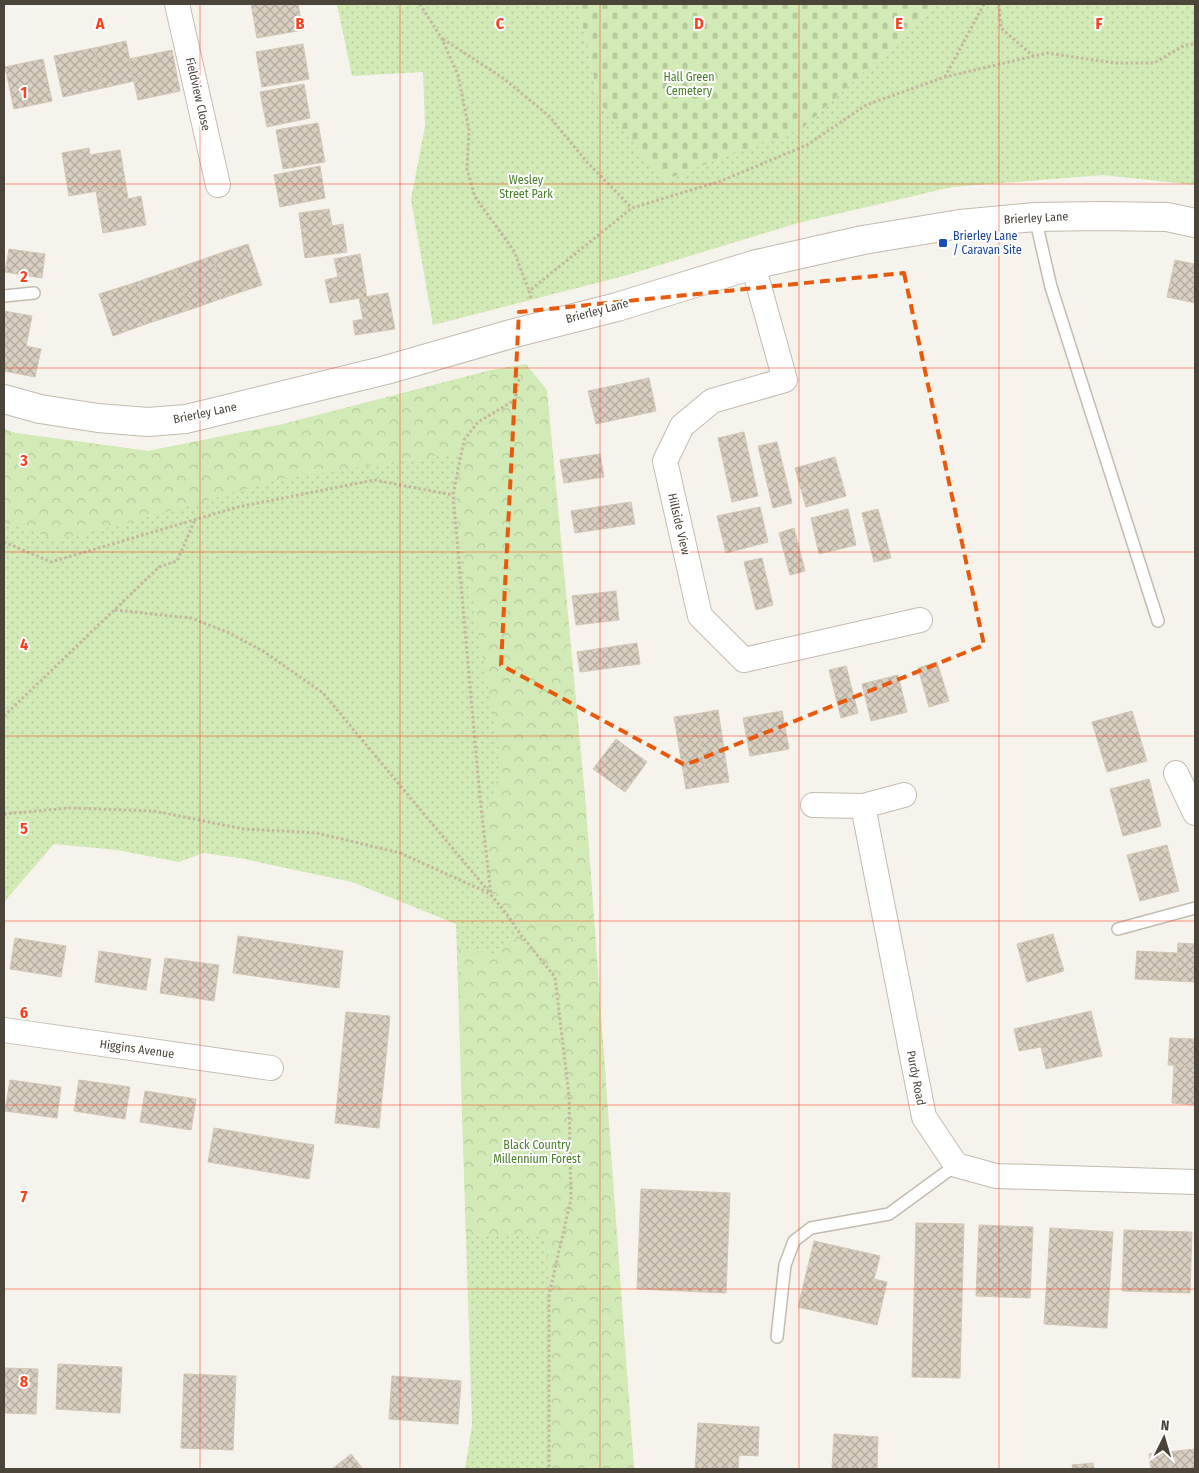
<svg xmlns="http://www.w3.org/2000/svg" width="1199" height="1473" font-family="'Fira Sans Condensed',sans-serif">
	<style>
		.grass { fill: url(#grass-dots) }
		.forest { fill: url(#forest-crowns) }
		.cemetery { fill: url(#cemetery-stones) }
		.building { fill: url(#building-cross-hatch); stroke: #d3c7b4 }
		.lines { fill: none; stroke-linecap: round; stroke-linejoin: round }
		.service-casing { stroke: #c2bbae; stroke-width: 14 }
		.minor-casing { stroke: #c2bbae; stroke-width: 26 }
		.tertiary-casing { stroke: #c2bbae; stroke-width: 30 }
		.path { stroke: #c4b79f; stroke-width: 3; stroke-dasharray: 2.5 2.5; stroke-linecap: butt }
		.service { stroke: #fff; stroke-width: 11 }
		.minor { stroke: #fff; stroke-width: 24 }
		.tertiary { stroke: #fff; stroke-width: 28 }
		.marked { fill: none; stroke: #e8590c; stroke-width: 4; stroke-dasharray: 10 6; stroke-linejoin: round }
		.grid { fill: none; stroke: #fc3f1d; stroke-width: 1; stroke-opacity: 0.55 }
		.transit-dot { fill: #1a4fb4; stroke: #fff; stroke-width: 2 }
		.labels { text-anchor: middle; stroke-width: 4; stroke-linejoin: round; paint-order: stroke }
		.park-label { font-size: 12px; fill: #4a7f2a; stroke: #fff }
		.street-label { font-size: 12px; fill: #4b4439; stroke: #fff }
		.transit-label { font-size: 12px; fill: #164399; stroke: #fff; text-anchor: start }
		.grid-label { font-size: 16px; text-anchor: middle; font-weight: bold; fill: #fc3f1d; stroke: #fff; stroke-width: 4; stroke-linejoin: round; paint-order: stroke }
	</style>
	<defs>
		<pattern id="grass-dots" width="8" height="8" patternUnits="userSpaceOnUse" patternTransform="scale(1.25)"><rect width="8" height="8" fill="#d2eab5"/><path d="M2 2h.1M6 6h.1" fill="none" stroke="#b6ca9c" stroke-width="1.8" stroke-linecap="round"/></pattern>
		<pattern id="forest-crowns" width="20" height="18" patternUnits="userSpaceOnUse" patternTransform="scale(1.25)"><rect width="20" height="18" fill="#d2eab5"/><path d="M2 6a3 3 0 1 1 6 0M12 15a3 3 0 1 1 6 0" fill="none" stroke="#b6ca9c"/></pattern>
		<pattern id="cemetery-stones" width="16" height="16" patternUnits="userSpaceOnUse" patternTransform="scale(1.25)"><rect width="16" height="16" fill="#d2eab5"/><path d="M2 7V4a2 2 0 0 1 4 0v3zM10 15v-3a2 2 0 0 1 4 0v3z" fill="#b6ca9c"/></pattern>
		<pattern id="building-cross-hatch" width="8" height="8" patternUnits="userSpaceOnUse" patternTransform="scale(1.25)"><rect width="8" height="8" fill="#d8cfc1"/><path d="M0 0l8 8M0 8l8-8" fill="none" stroke="#b1aa9e"/></pattern>
	</defs>
	<rect width="100%" height="100%" fill="#f6f3ec"/>
	<!-- grass -->
	<path class="grass" d="M337,4H578L599,102L804,127L936,4H1195V185L1103,175L952,187L798,223L624,276L433,325L411,199L425,126L423,72L352,76Z
		M526,364L572,808L634,1469H465L472,1425L456,924L352,882L239,858L203,853L179,862L117,850L54,844L4,902V429L15,433L148,451L279,425L491,370Z"/>
	<!-- forest -->
	<path class="forest" d="M526,364L547,390L586,807L634,1469H549V1295L546,1235L466,1236L458,948L494,954L521,935L506,913L491,895L483,824L502,764L453,495L461,452L281,479L123,524L57,539L4,522V429L15,433L148,451L279,425Z"/>
	<!-- cemetery -->
	<path class="cemetery" d="M578,4H936L804,127L664,180L599,102Z"/>
	<!-- building -->
	<path class="building" d="M251,4H298L303,30L257,38Z
		M126,41L134,81L103,88L94,48Z
		M303,44L309,79L262,87L256,52Z
		M94,48L103,88L63,97L54,56Z
		M172,50L180,91L138,100L129,59Z
		M43,59L52,101L14,109L5,67Z
		M304,84L310,118L267,127L260,92Z
		M318,123L325,162L283,169L276,130Z
		M89,148L90,155L120,150L126,186L69,196L62,153Z
		M320,166L325,198L280,207L274,175Z
		M126,186L128,199L141,196L146,225L103,233L96,191Z
		M329,209L332,226L343,224L347,252L305,258L299,213Z
		M248,244L262,285L226,297L212,256Z
		M9,249L45,254L42,278L5,272Z
		M360,254L367,297L330,303L325,280L338,277L334,259Z
		M212,256L226,297L189,310L175,269Z
		M1175,260L1195,264V303L1167,297Z
		M175,269L189,310L149,323L134,283Z
		M134,283L149,323L113,336L99,294Z
		M388,293L395,329L355,335L353,321L363,319L359,298Z
		M4,311L32,316L26,346L41,349L35,377L4,371Z
		M649,378L656,411L596,424L588,391Z
		M744,432L758,496L732,502L718,438Z
		M777,442L792,503L773,508L758,446Z
		M600,454L604,477L564,483L560,460Z
		M835,457L846,496L806,507L795,468Z
		M631,502L635,524L575,533L571,511Z
		M760,507L768,542L726,553L717,516Z
		M848,509L856,545L819,554L811,518Z
		M878,509L891,558L874,562L862,513Z
		M794,528L805,571L790,575L779,533Z
		M762,558L773,605L756,610L744,562Z
		M616,591L619,620L576,625L572,596Z
		M637,643L640,664L580,672L577,652Z
		M937,662L949,701L929,707L918,668Z
		M846,666L858,713L841,718L829,670Z
		M898,675L907,712L871,721L862,684Z
		M718,710L729,782L708,785L696,714Z
		M782,711L789,749L750,756L743,718Z
		M1132,711L1147,761L1107,772L1092,722Z
		M696,714L708,785L686,789L674,717Z
		M616,739L647,762L625,792L593,769Z
		M1149,779L1161,826L1123,836L1110,789Z
		M1167,845L1179,891L1140,901L1127,855Z
		M1053,934L1064,971L1027,982L1017,944Z
		M238,936L343,951L339,988L233,973Z
		M15,938L66,946L61,977L10,969Z
		M1178,943L1195,944V982L1176,981Z
		M99,951L151,959L146,990L95,982Z
		M1137,951L1177,953L1176,981L1135,979Z
		M165,958L219,965L214,1001L160,993Z
		M1091,1011L1102,1056L1046,1069L1041,1047L1019,1051L1014,1029Z
		M346,1012L390,1016L379,1128L335,1123Z
		M1170,1038L1195,1039V1066L1168,1065Z
		M1174,1065L1195,1066V1105L1172,1103Z
		M10,1080L61,1087L57,1118L5,1111Z
		M79,1080L130,1087L125,1119L74,1111Z
		M145,1091L196,1099L191,1130L140,1122Z
		M214,1128L314,1145L309,1179L208,1162Z
		M641,1189L730,1193L726,1293L637,1289Z
		M916,1223L964,1224L960,1378L912,1377Z
		M979,1225L1033,1227L1030,1298L976,1296Z
		M1050,1228L1113,1232L1107,1328L1044,1324Z
		M1124,1230L1192,1232L1190,1293L1122,1291Z
		M814,1241L880,1256L874,1279L887,1282L877,1325L798,1307Z
		M58,1364L122,1367L120,1413L56,1409Z
		M4,1368L38,1369L36,1414L4,1413Z
		M184,1374L236,1376L233,1450L181,1448Z
		M392,1376L461,1381L458,1424L389,1419Z
		M698,1423L759,1427L758,1456L739,1455L738,1469H695Z
		M834,1434L878,1437L877,1469H832Z
		M1195,1449V1469H1151L1149,1454Z
		M351,1454L363,1469H332Z
		M1093,1463L1094,1469H1073L1072,1465Z"/>
	<g class="lines">
		<!-- service casing -->
		<g class="service-casing">
			<path id="service" d="M1035,217L1051,287L1158,621
				M4,296L34,293
				M1118,929L1195,908
				M777,1337L785,1265L794,1241L811,1228L889,1214L956,1165"/>
		</g>
		<!-- minor casing -->
		<g class="minor-casing">
			<path id="minor" d="M177,4L218,185
				M753,265L785,380L712,401L682,426L665,461L700,616L744,660L920,620
				M1176,773L1195,813
				M813,805L863,806L904,795
				M863,806L924,1117L956,1165L996,1176L1195,1182
				M4,1030L271,1068"/>
		</g>
		<!-- tertiary casing -->
		<g class="tertiary-casing">
			<path id="tertiary" d="M4,399L40,409L98,418L148,422L186,419L386,370L511,334L617,307L753,265L863,240L960,224L1035,217L1101,216L1167,217L1195,223"/>
		</g>
		<!-- path -->
		<path class="path" d="M420,4L442,39L458,75L469,130L467,169L475,197L514,251L529,291
			M999,4L1001,28L1033,56
			M443,39L503,78L549,116L586,161L632,208
			M945,77L984,4
			M531,298L529,291L632,208L721,181L807,145L866,105L945,77L1047,53L1115,63H1154L1185,45L1195,44
			M519,379L515,400L478,422L464,440L453,495L480,798L491,895L506,913L521,935L555,977L569,1096L571,1199L549,1295V1469
			M4,542L51,562L238,507L374,480L453,495
			M115,610L191,618L227,632L263,651L323,693L490,893
			M4,716L159,567L177,561L195,520
			M4,814L69,808L154,811L244,829L317,833L400,853L491,894"/>
		<!-- service -->
		<use href="#service" class="service"/>
		<!-- minor -->
		<use href="#minor" class="minor"/>
		<!-- tertiary -->
		<use href="#tertiary" class="tertiary"/>
	</g>
	<!-- marked area -->
	<path class="marked" d="M904,273L984,645L685,765L501,665L519,312Z"/>
	<!-- grid -->
	<path class="grid" d="M200,4V1469M400,4V1469M600,4V1469M799,4V1469M999,4V1469M4,184H1195M4,368H1195M4,552H1195M4,736H1195M4,921H1195M4,1105H1195M4,1289H1195"/>
	<!-- markers -->
	<rect class="transit-dot" x="938" y="238" width="10" height="10" rx="2.5"/>
	<g class="labels">
		<!-- park labels -->
		<g class="park-label">
			<text x="689" y="81">Hall Green<tspan x="689" dy="14">Cemetery</tspan></text>
			<text x="526" y="184">Wesley<tspan x="526" dy="14">Street Park</tspan></text>
			<text x="537" y="1149">Black Country<tspan x="537" dy="14">Millennium Forest</tspan></text>
		</g>
		<!-- street labels -->
		<g class="street-label">
			<text transform="translate(198 94) rotate(77)" y="4">Fieldview Close</text>
			<text transform="translate(1036 218) rotate(-3)" y="4">Brierley Lane</text>
			<text transform="translate(597 311) rotate(-15)" y="4">Brierley Lane</text>
			<text transform="translate(205 413) rotate(-12)" y="4">Brierley Lane</text>
			<text transform="translate(679 524) rotate(77)" y="4">Hillside View</text>
			<text transform="translate(137 1049) rotate(8)" y="4">Higgins Avenue</text>
			<text transform="translate(916 1078) rotate(79)" y="4">Purdy Road</text>
		</g>
		<!-- transit labels -->
		<g class="transit-label">
			<text x="953" y="240">Brierley Lane<tspan x="953" dy="14">/ Caravan Site</tspan></text>
		</g>
	</g>
	<g class="grid-label">
		<text x="100" y="29">A</text>
		<text x="300" y="29">B</text>
		<text x="500" y="29">C</text>
		<text x="699" y="29">D</text>
		<text x="899" y="29">E</text>
		<text x="1099" y="29">F</text>
		<text x="24" y="98">1</text>
		<text x="24" y="282">2</text>
		<text x="24" y="466">3</text>
		<text x="24" y="650">4</text>
		<text x="24" y="834">5</text>
		<text x="24" y="1018">6</text>
		<text x="24" y="1202">7</text>
		<text x="24" y="1387">8</text>
	</g>
	<!-- border -->
	<rect width="1199" height="1473" fill="none" stroke="#4b4439" stroke-width="10"/>
	<!-- north arrow -->
	<g transform="translate(1164 1438) rotate(5)" stroke="#ffffff" stroke-width="4" paint-order="stroke">
	<path d="M0-4L9 19L0 12L-9 19Z" fill="#4b4439"/>
	<text y="-8" font-size="14" font-weight="bold" text-anchor="middle" fill="#4b4439">N</text>
	</g>
</svg>
